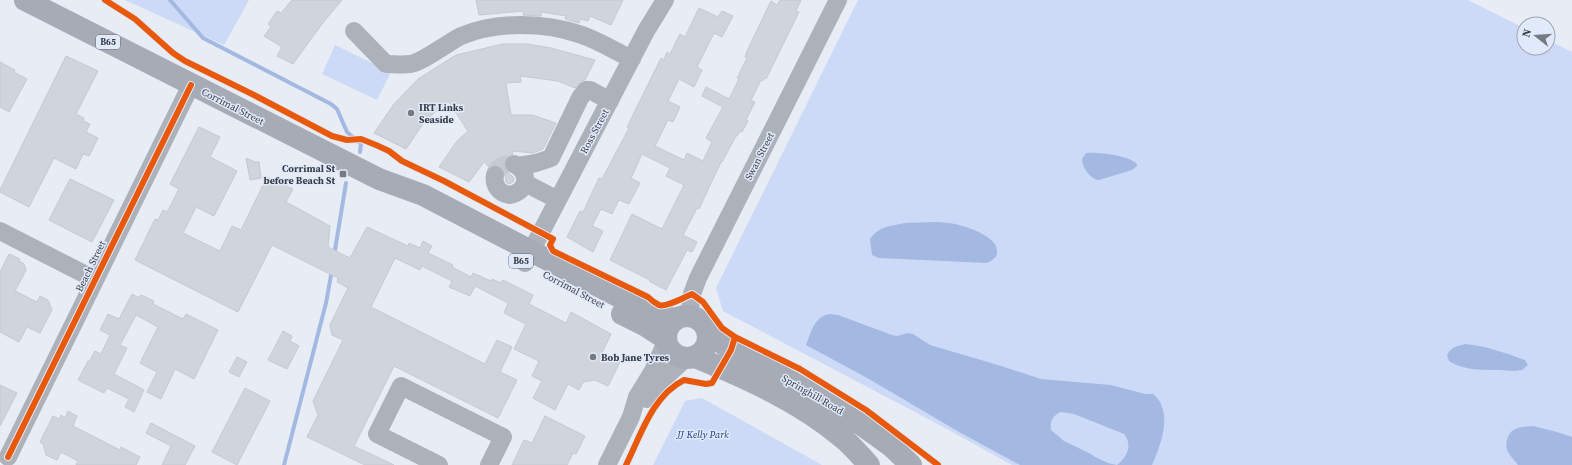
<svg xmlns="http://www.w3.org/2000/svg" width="1572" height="465" font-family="'Source Serif 4',serif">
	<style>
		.green { fill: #cddaf7 }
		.water { fill: #a4b9e2; fill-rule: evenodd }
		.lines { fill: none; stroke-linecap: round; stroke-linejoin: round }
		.stream { stroke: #a4b9e2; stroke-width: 4 }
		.building { fill: #d0d4db; stroke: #c5c9d0 }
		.minor-tunnel { stroke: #c4c9d2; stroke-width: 18; stroke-dasharray: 18 9; stroke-linecap: butt }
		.minor { stroke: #adb1ba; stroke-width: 18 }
		.major { stroke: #a6abb5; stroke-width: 22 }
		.cycleway-casing { stroke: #e1eafb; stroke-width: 8 }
		.cycleway { stroke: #e8590c; stroke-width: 6 }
		.poi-dot { fill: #767a82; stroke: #e1eafb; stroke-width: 1.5 }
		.labels { text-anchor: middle; stroke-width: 3; stroke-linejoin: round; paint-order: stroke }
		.shield { fill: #e1eafb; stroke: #6b717b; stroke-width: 1 }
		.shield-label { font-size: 9px; font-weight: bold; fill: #393d44 }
		.street-label { font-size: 10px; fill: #393d44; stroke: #e1eafb }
		.poi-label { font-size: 10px; font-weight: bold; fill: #393d44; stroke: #e1eafb; text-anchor: start }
		.park-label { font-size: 10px; font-style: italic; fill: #254285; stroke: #e1eafb }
	</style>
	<rect width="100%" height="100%" fill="#e7ecf5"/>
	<!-- green -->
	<path class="green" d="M125,0H249L224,45Z
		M858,0H1468L1524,28V48H1548V40L1572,52V465H1012L947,429L723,311L716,288Z
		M335,45L391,72L377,100L322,74Z
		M702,398L822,465H653L685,401Z"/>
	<!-- water -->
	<path class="water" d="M1086,153C1098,152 1128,155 1137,164V166L1132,170L1099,180C1090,179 1082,167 1082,159Z
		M905,223C919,223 934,221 948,223C961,224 996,235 997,250C998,257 993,260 987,263L879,258L872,255L870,239C879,226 891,226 905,223Z
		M830,314L838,315L892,335L897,336L908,333L913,334L930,345L998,365L1041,379L1111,385L1145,394H1153C1174,411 1161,445 1152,465H1020L959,432L869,379L806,345C811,333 814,316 830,314ZM1061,412L1074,414L1124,434C1133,445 1127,457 1117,465L1108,463L1095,457L1091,454L1064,441L1051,430C1050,421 1052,416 1061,412Z
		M1465,344C1486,346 1506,353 1525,360L1528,365L1522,370L1515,371C1494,369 1467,373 1449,361L1447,355C1451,347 1457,346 1465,344Z
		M1533,426L1557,432L1572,437V465H1518C1515,461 1511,457 1508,452C1506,449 1506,444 1507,440C1510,427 1521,427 1533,426Z"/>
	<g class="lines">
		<!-- stream -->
		<path class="stream" d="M170,0L203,38L331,104L337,109L347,132L361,144L360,152
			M334,256L346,183
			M284,465L326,303L332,270"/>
	</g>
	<!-- building -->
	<path class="building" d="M292,0H342L322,24L293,64L277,56L282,47L264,36L271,27L268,24L277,11L281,13Z
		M476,0H623L611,25L590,16L588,21L580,19L579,23L565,19L566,16L541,12V16L523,15L524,11L479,15Z
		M780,0H801L796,11L799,12L766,79L764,78L763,81L761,80L751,100L755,102L746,120L748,121L742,132L740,131L737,136H736L722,162H721L699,209L697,208L683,235L697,242L692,252L687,250L666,290L649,281L650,280L610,260L632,214L662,229L684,185L666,176L670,168L642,154L631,178L640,183L629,204L619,200L612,214L601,209L592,226L603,231L593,252L567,237L580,211L583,212L599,178L602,179L629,128L627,127L661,58L664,60L667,52L670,54L680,34L685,37L699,8L718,17L722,11L733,16L722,37L714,33L697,67L702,70L694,87L679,79L668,101L680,107L673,122L668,120L655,146L684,160L687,153L703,161L712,142L706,138L723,107L702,96L706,87L729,99L739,79L737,78L747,58L745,57L747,51L771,1L777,5Z
		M503,44H527L551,48L595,60L585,80L581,81L575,88L558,81L520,76L521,82L506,83L511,115H532L556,123L543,149L533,153L512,151L513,154L506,158L504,163V168L514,178L513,182L509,184L506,182L505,171L501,166L496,165L489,167L484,162L469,182L439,167L457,141L468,131L448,101L425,121L406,149L374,133L394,104L418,79L456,55Z
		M66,56L98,71L76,114L84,118L83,121L90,124L86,132L98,138L89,156L83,154L76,169L54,158L29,207L0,192V190Z
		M0,62L15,70L14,72L27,79L9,112L0,107Z
		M199,127L220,137L210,157L237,171L214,216L196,207L183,233L220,251L232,226L241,230L267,177L293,189L286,202L330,226L328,247L350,258L367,227L408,246L409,243L420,248L423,241L432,246L428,253L453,265L452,267L471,277L473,273L491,281L492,279L501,283L503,280L533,295L529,304L566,323L571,312L611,334L602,353L620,362L608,386L595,380L583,382L579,390L568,384L555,410L533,398L542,381L532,376L539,361L514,349L526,324L504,313L508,303L475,286L470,296L449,287L452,281L422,266L420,270L395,258L371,307L485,364L497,340L512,347L500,372L517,380L498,418L394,366L354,446L394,465H365L307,437L318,415L313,401L343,340L332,335L330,325L348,288L337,282L338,278L272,245L238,312L135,260L155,219L158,220L163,210L167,212L179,189L170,184Z
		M246,158L255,162H259L261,178L250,180Z
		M70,179L114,200L92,242L49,220Z
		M9,254L20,259L19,261L24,264L26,270L15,291L37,302L40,296L48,300L52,310L40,333L27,327L19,342L0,332V272Z
		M132,294L139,298L141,295L154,301L153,304L183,319L186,314L218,330L194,379L175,369L161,399L147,392L157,372L140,363L158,327L136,315L120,345L127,348L114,374L144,390L134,412L125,407L129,399L107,388L104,393L78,380L88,361L89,362L95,351L101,354L110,335L100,330L108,314L119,319Z
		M283,331L292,336L290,341L299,346L287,369L268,360Z
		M237,357L247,362L239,377L229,372Z
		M0,385L17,393L0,426Z
		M245,388L270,401L237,465L212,452Z
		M68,411L77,416L73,426L120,450L121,447L140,457L136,465H76L78,461L61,452L57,460L46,455L43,444L40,442L53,416L59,419L61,415L65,418Z
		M545,416L585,436L576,454L573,453L567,465H512L524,440L532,443Z
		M151,423L195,446L185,465H162L171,446L146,433Z"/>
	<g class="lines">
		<!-- minor-tunnel -->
		<path class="minor-tunnel" d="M495,175C498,166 505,163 514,164"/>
		<!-- minor -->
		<path class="minor" d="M354,31L386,64C394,64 403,65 410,64C421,63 449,42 461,36C498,21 545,22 582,35C599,41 615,51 632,59
			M518,166L536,163L551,158L580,98L586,90H590L610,101
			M495,175C493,185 499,193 509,195C528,192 531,173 514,164
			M525,183L558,200
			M0,231L94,279
			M525,263L646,31L665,0
			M689,316L692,294L698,278L838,0
			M647,399L659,383L686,358
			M8,457L191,85
			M439,465L377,434L401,386L503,437L489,465
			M607,465L631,417L637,397L653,371L666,342"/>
		<!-- major -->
		<path class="major" d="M25,0L379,179L423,195L633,304L655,314L675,319
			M622,314L646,326L666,339
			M666 337a21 21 0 1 1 42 0a21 21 0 1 1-42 0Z
			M708,333L731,350L813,393L848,415L891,446L911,465
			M695,357C747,378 800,402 844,439C853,447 861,456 869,465"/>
		<!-- cycleway casing -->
		<g class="cycleway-casing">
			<path id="cycleway" d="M105,0L135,19L173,53L185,61L254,95L332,136L347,140L361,139L376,145L389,151L402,161L444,181L553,239L550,245L553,251L648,297C651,300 655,303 659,305C665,308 685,297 692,294L703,302L722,328L735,337L800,369L866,410L938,465
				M8,457L191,85
				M626,465C641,435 652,396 684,380L706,384L712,383L731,350L735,337"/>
		</g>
		<!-- cycleway -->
		<use href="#cycleway" class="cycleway"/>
	</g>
	<!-- markers -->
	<g class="poi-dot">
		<circle cx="411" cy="113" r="4"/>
		<rect x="339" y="170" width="8" height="8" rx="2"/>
		<circle cx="593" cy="357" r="4"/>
	</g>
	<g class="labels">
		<!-- shield labels -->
		<g class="shield">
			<rect x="96" y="35" width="24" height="14" rx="3"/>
			<rect x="509" y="254" width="24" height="14" rx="3"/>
		</g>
		<g class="shield-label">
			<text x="108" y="45">B65</text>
			<text x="521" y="264">B65</text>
		</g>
		<!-- street labels -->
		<g class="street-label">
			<text transform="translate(233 106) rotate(27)" y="4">Corrimal Street</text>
			<text transform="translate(594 131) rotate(-62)" y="4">Ross Street</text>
			<text transform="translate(759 156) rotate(-63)" y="4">Swan Street</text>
			<text transform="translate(90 266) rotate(-64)" y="4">Beach Street</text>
			<text transform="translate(574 289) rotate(28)" y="4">Corrimal Street</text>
			<text transform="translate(813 394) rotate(30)" y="4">Springhill Road</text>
		</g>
		<!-- poi labels -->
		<g class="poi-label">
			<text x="419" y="111">IRT Links<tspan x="419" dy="12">Seaside</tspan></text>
			<text x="335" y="172" text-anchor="end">Corrimal St<tspan x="335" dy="12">before Beach St</tspan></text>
			<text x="601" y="361">Bob Jane Tyres</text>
		</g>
		<!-- park labels -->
		<g class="park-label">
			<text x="703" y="438">JJ Kelly Park</text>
		</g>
	</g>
	<!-- north arrow -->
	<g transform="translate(1536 36) rotate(287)"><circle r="19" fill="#e1eafb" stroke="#9ea5b2"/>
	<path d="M0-3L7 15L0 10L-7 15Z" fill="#767a82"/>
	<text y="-6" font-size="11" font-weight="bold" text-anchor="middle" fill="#393d44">N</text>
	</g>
</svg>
